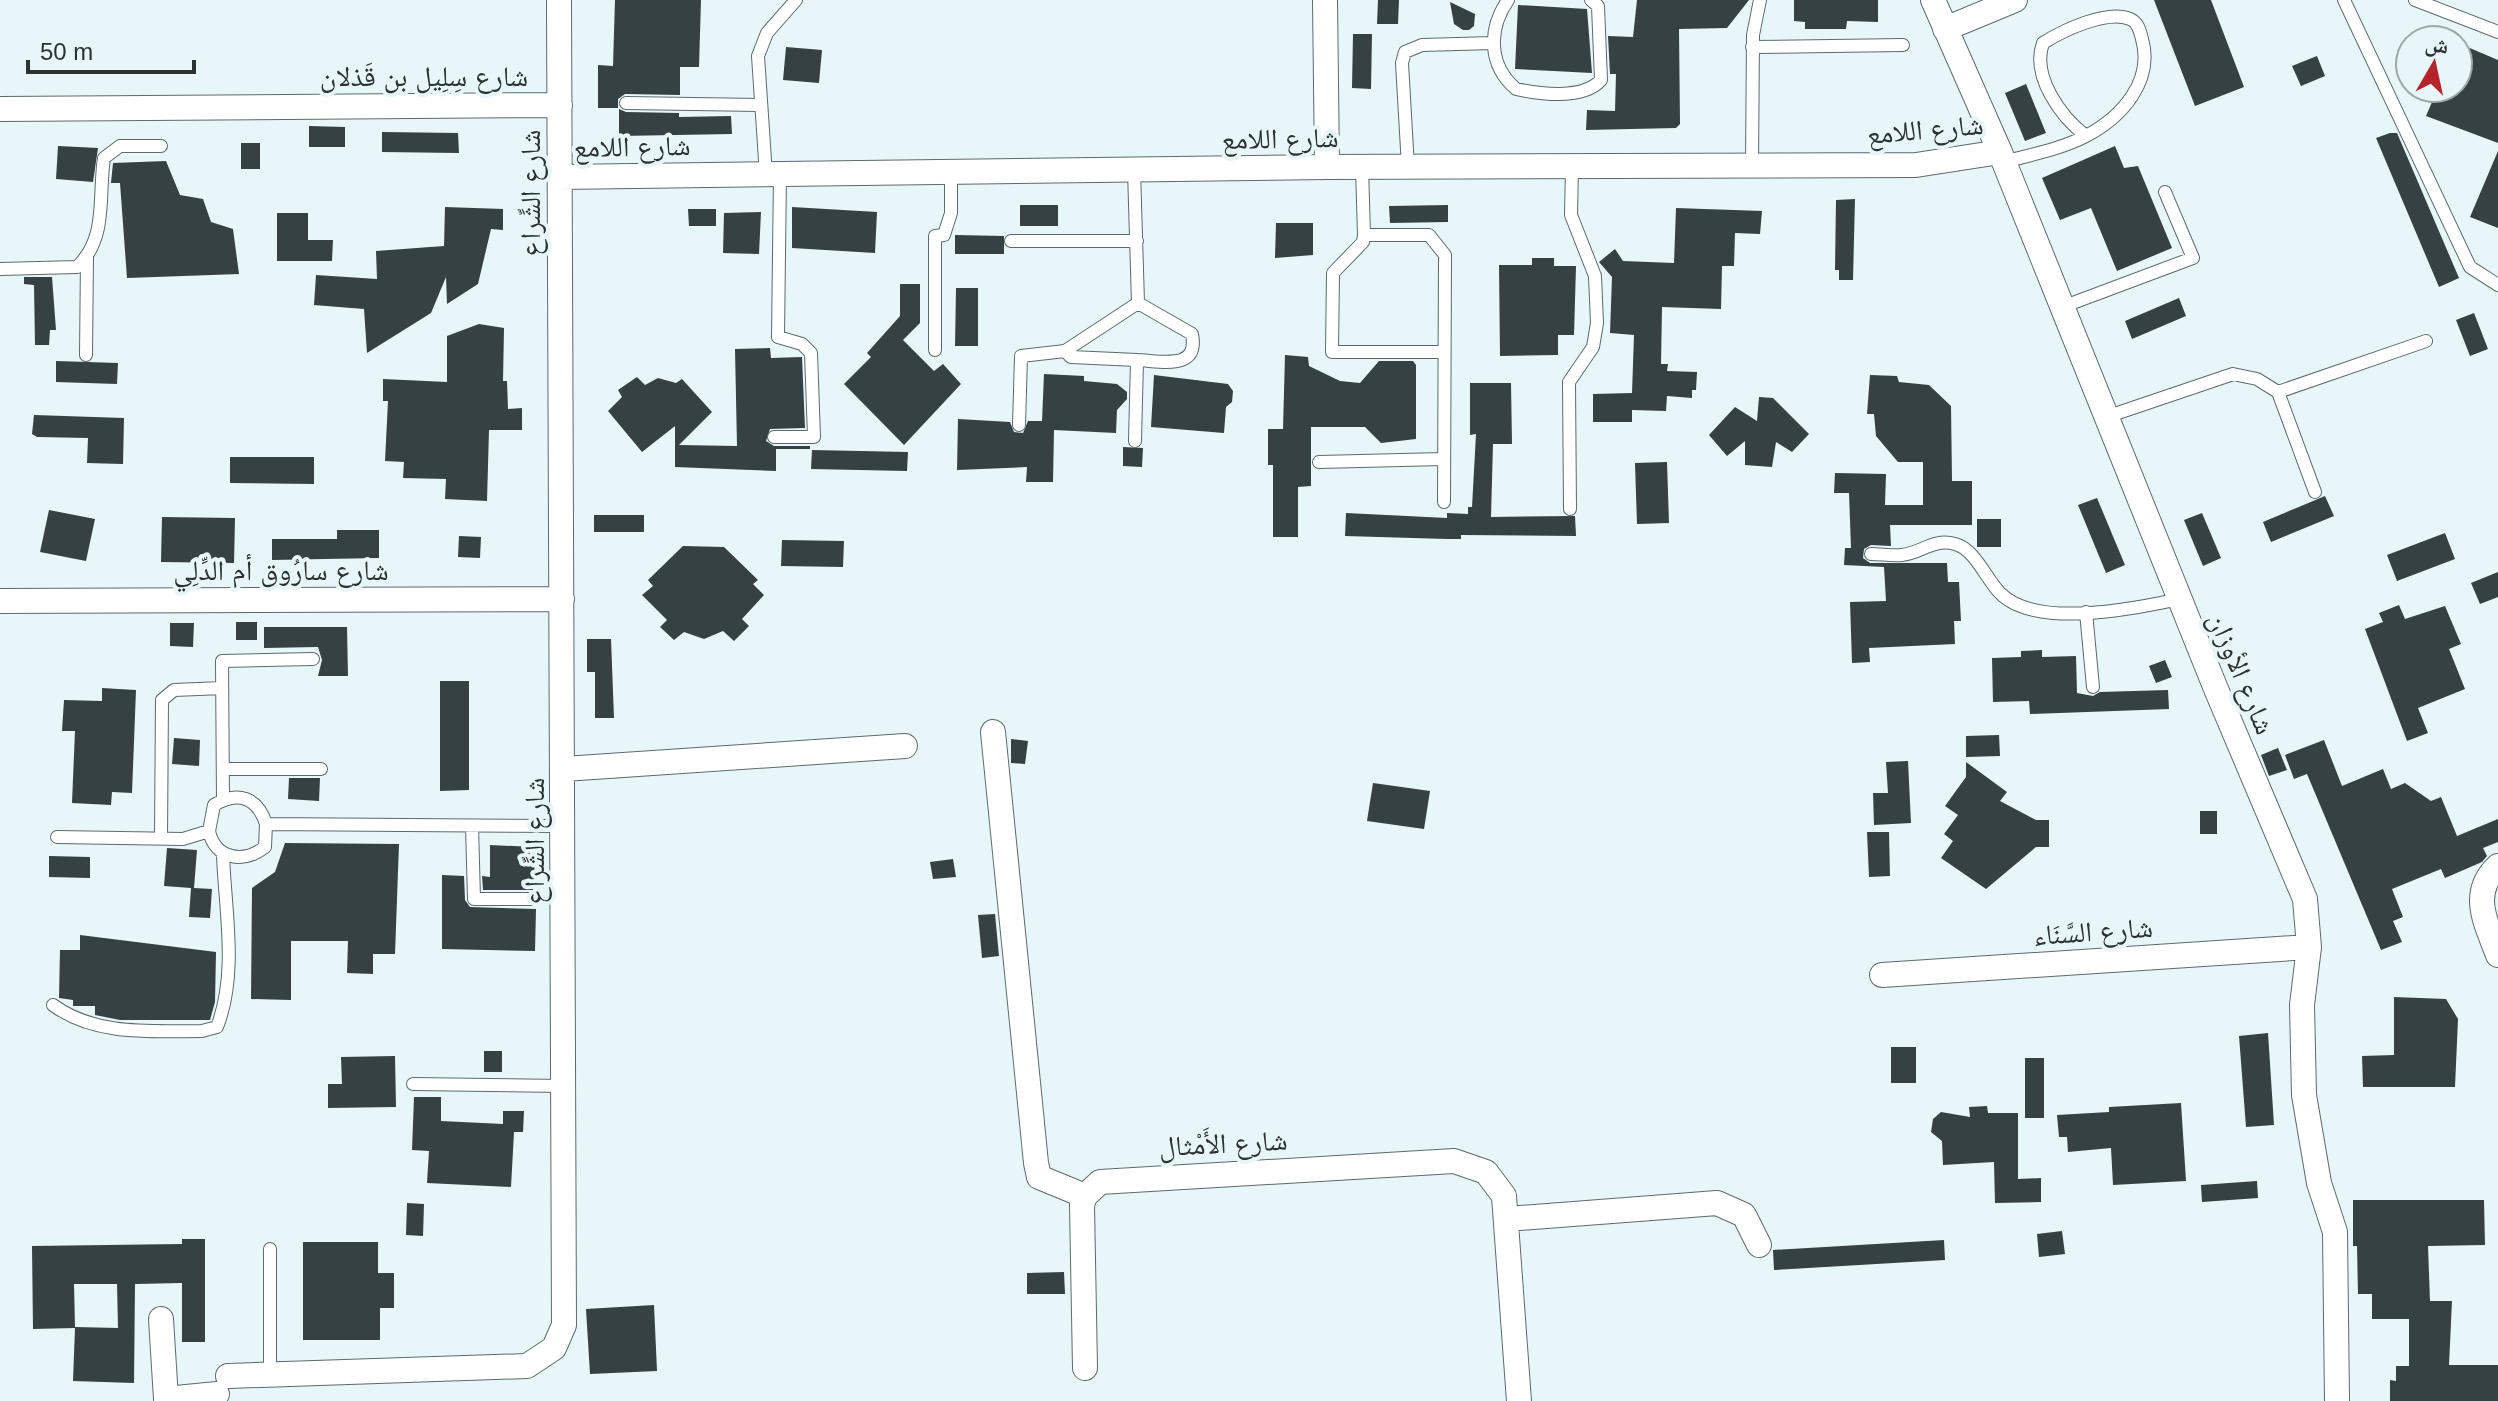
<svg xmlns="http://www.w3.org/2000/svg" width="2498" height="1401" font-family="Helvetica,'Noto Naskh Arabic',sans-serif">
	<style>
		.building { fill: #354142; fill-rule: evenodd }
		.lines { fill: none; stroke-linecap: round; stroke-linejoin: round }
		.lane-casing { stroke: #5d6a6c; stroke-width: 14 }
		.street-casing { stroke: #5d6a6c; stroke-width: 26 }
		.lane { stroke: #fff; stroke-width: 12 }
		.street { stroke: #fff; stroke-width: 24 }
		.labels { text-anchor: middle; stroke-width: 8; stroke-linejoin: round; paint-order: stroke }
		.street-label { font-size: 28px; fill: #2c3233; stroke: #e7f6f8 }
	</style>
	<rect width="100%" height="100%" fill="#e7f6f8"/>
	<!-- building -->
	<path class="building" d="M615,0H701L699,67H680V95L625,94L618,99V108H598V65L613,66Z
		M1378,0H1399L1398,24H1377Z
		M1637,0H1749L1727,28L1679,29L1680,124L1676,128L1586,130L1587,110L1615,111L1616,74H1610L1608,36L1633,37Z
		M1794,0H1878V22L1847,21L1846,29H1805V22L1794,21Z
		M2154,0H2211L2244,87L2195,106Z
		M1450,2L1475,14L1474,26L1469,30H1463L1454,24Z
		M1518,5L1587,9L1592,73L1515,69Z
		M1353,34H1372L1371,89L1352,88Z
		M2458,43L2498,60V143L2426,116L2438,88H2458Z
		M786,47L822,50L819,83L783,80Z
		M2317,56L2325,76L2301,86L2292,66Z
		M2026,84L2046,133L2025,141L2005,93Z
		M619,109L626,112L679,113V117L731,116L732,134L619,136Z
		M309,126L345,127V147H309Z
		M382,132L458,133L459,153L382,152Z
		M2390,133H2397L2459,278L2439,287L2376,138Z
		M241,143H260V169H241Z
		M58,146L98,148L93,182L56,179Z
		M2115,146L2124,168L2138,166L2172,248L2117,271L2091,208L2060,220L2042,178Z
		M2498,151V228L2470,217Z
		M166,161L180,195L203,199L211,222L233,229L239,274L127,278L120,183H111L113,163Z
		M1855,199L1853,280H1839V270H1835L1836,200Z
		M1020,205H1058V226H1020Z
		M1448,205V222L1390,223L1389,206Z
		M445,207L503,209V230L491,229L478,284L447,304L446,277L431,313L367,353L364,309L314,305L316,275L377,279L376,251L444,246Z
		M792,207L877,212L875,253L792,248Z
		M1676,208L1762,211L1760,234L1735,233L1734,266H1722L1721,309L1662,307L1661,364H1668L1667,371L1697,372L1696,390H1692V398L1667,396L1666,411L1632,410V422H1593V394L1632,393L1634,335L1610,333L1612,277L1599,262L1615,249L1623,261L1674,263Z
		M688,209H716V226H689Z
		M761,212L759,254L723,253L724,213Z
		M277,213H308V240H333L332,261H277Z
		M1276,223H1313V255L1275,258Z
		M955,235L1004,236V254H955Z
		M1532,258H1554V266H1576L1574,335H1558V355L1500,356L1499,265H1532Z
		M24,277H52L56,330H50L49,345H35L34,285L24,284Z
		M900,284H920V323L903,340L934,371L943,364L961,384L904,445L844,384L871,357L867,353L900,316Z
		M956,288H978V346H955Z
		M2179,298L2186,316L2132,339L2125,321Z
		M2474,313L2488,349L2470,356L2456,320Z
		M479,324L504,328L503,381H507L508,409L522,408V430H489L487,501L445,499L446,479L403,478L404,462L385,461L388,401H383V379L447,382V336Z
		M770,348L771,358L802,357L805,428L770,429L766,441L774,446H810V449H776V471L675,467V426L642,452L608,411L622,397L618,390L637,377L645,385L658,378L676,383L682,379L712,412L679,445L737,446L735,349Z
		M1285,355L1308,357L1309,366L1340,381L1360,383L1379,361H1413L1416,365V439L1381,443L1365,427H1311V486L1298,487V537H1273V465H1268V429H1283Z
		M56,361L118,363L117,384L56,382Z
		M1044,374L1084,376V381L1117,384L1127,392V399L1117,410L1116,433L1054,430L1053,482H1026L1027,467L957,470L958,419L1010,422L1014,432L1023,433L1028,421H1042Z
		M1154,375L1228,384L1233,391L1232,402L1226,407L1224,433L1151,427Z
		M1870,375L1897,376L1899,382L1929,385L1951,406L1952,481H1972V525H1890L1891,546L1871,545L1864,549L1863,558L1870,563H1947L1948,582H1959L1961,621H1954L1955,644L1869,648L1870,662L1852,663L1850,602L1886,601L1884,567L1844,565L1845,548H1851L1849,493H1834L1835,473L1886,474L1885,505H1923V462H1898L1876,436L1874,414H1867Z
		M1470,383H1511L1512,444H1493L1491,517L1575,516L1576,536L1461,535V539H1447L1345,536L1346,513L1447,518V513L1468,514V507H1472L1476,434L1470,435Z
		M1759,397L1773,398L1809,434L1792,452L1776,442L1772,467L1745,465V441L1727,456L1709,435L1735,407L1757,421Z
		M34,415L124,418L123,464L87,463L88,438L37,437L32,434Z
		M1123,447L1143,448L1142,467L1123,466Z
		M812,450L908,452L907,471L811,469Z
		M230,457H314V484L230,483Z
		M1667,462L1669,523L1637,524L1635,463Z
		M2325,496L2334,516L2271,542L2263,522Z
		M2097,498L2125,565L2106,573L2078,505Z
		M49,510L95,519L86,561L40,552Z
		M2202,513L2221,558L2203,566L2184,520Z
		M594,515H644V532H594Z
		M162,517L235,518L234,563L161,562Z
		M1977,519H2001V547H1977Z
		M337,530H379V558L272,560V539H337Z
		M2445,533L2455,559L2397,581L2387,555Z
		M459,536L481,537L480,558L458,557Z
		M782,540L844,541L843,567L781,566Z
		M683,546L724,547L758,580L753,584L764,595L742,619L749,626L734,641L723,631L704,639L684,632L674,640L660,627L667,620L642,595L653,586L648,580Z
		M2498,572V597L2480,604L2471,583Z
		M2399,605L2405,619L2445,606L2461,644L2449,649L2465,689L2418,708L2428,733L2407,741L2365,629L2383,622L2379,613Z
		M236,622H257V640H236Z
		M170,623H194L193,647L170,646Z
		M264,627H347L348,676H318L322,660L318,647L264,648Z
		M587,639H611L614,718H595V672H587Z
		M2042,650V657L2076,656L2077,693L2093,696L2100,692L2168,690L2169,709L2030,714L2029,701L1993,702L1992,658L2021,657V651Z
		M2165,660L2172,677L2156,683L2149,666Z
		M440,681H469V790L440,791Z
		M102,688L136,690L132,793L112,792L111,805L72,803L75,731H62L64,700L102,701Z
		M1999,735L2000,756L1966,757V736Z
		M174,738L200,740L199,766L172,764Z
		M1011,739L1028,741L1025,764L1011,763Z
		M2324,740L2342,786L2383,769L2391,789L2405,783L2431,801L2441,797L2457,836L2498,819V842L2483,848L2487,856L2482,862L2445,878L2441,869L2392,889L2403,917L2393,921L2402,942L2381,950L2307,774L2294,779L2285,755Z
		M2278,748L2287,770L2269,776L2261,755Z
		M1908,761L1911,823L1874,825L1873,793H1888L1886,762Z
		M1966,762L2007,792L2000,801L2036,820H2049V847H2036L1986,889L1941,858L1953,841L1944,834L1958,815L1945,806L1966,777Z
		M289,778H320L319,801L288,799Z
		M1373,783L1430,791L1424,829L1367,821Z
		M2200,811H2217V834H2200Z
		M1867,832H1889L1890,876L1869,877Z
		M285,843L399,844L395,954H373V974L347,973L348,941H291V1000L251,999L252,888L275,872Z
		M490,845L535,847L534,890H483L482,876L490,877Z
		M167,848L197,850L194,888L212,889L210,918L189,917L191,888L164,886Z
		M49,856L90,857V878L49,877Z
		M953,859L956,877L933,879L930,862Z
		M442,875L464,876L465,900L470,907L536,909L535,951L442,949Z
		M995,914L999,956L982,958L978,915Z
		M80,935L216,952L215,1002L210,1020H120L95,1015V1006H73V1000L59,998L60,950H80Z
		M2394,997L2446,999L2458,1019L2455,1087H2363L2362,1056L2394,1055Z
		M2268,1033L2274,1125L2246,1127L2239,1036Z
		M1891,1047H1916V1083H1891Z
		M484,1051H502V1072H484Z
		M395,1056L396,1107L328,1108V1084H342L341,1057Z
		M2025,1058H2044V1118H2025Z
		M414,1097H441V1121L503,1124V1111H524L523,1132H514L511,1187L427,1183L429,1151L412,1150Z
		M2181,1103L2186,1181L2113,1185L2111,1148L2068,1152L2067,1137H2059L2057,1115L2109,1112V1107Z
		M1987,1106L1988,1113H2018V1179L2041,1178V1202L1995,1203L1994,1162L1943,1165L1942,1141L1931,1132L1933,1119L1941,1112L1970,1117L1969,1107Z
		M2257,1181L2258,1198L2202,1202L2201,1185Z
		M2353,1200H2484L2485,1245L2428,1246L2430,1301H2452L2449,1365H2498V1401H2390V1380L2396,1381V1366H2409V1319H2372V1294H2358L2357,1246H2353Z
		M407,1203L424,1204L423,1236L406,1235Z
		M2062,1231L2065,1254L2039,1257L2037,1234Z
		M182,1239H205V1342H182V1283L135,1284L134,1383L73,1381L75,1328L33,1329L32,1246L182,1244ZM74,1284H117L118,1328L75,1327Z
		M1944,1240L1945,1260L1774,1270L1773,1250Z
		M303,1242H378V1273H394V1308H380V1340H303Z
		M1064,1272L1065,1294H1027V1273Z
		M654,1305L657,1371L590,1374L586,1309Z"/>
	<g class="lines">
		<!-- lane casing -->
		<g class="lane-casing">
			<path id="lane" d="M1508,0C1488,29 1488,65 1516,89C1540,94 1583,100 1601,80L1598,6L1591,0
				M2344,0L2470,267L2498,285
				M2415,0L2498,32
				M1752,47L1903,45
				M626,103L760,105
				M2004,162C2030,155 2061,149 2086,136C2122,117 2154,81 2142,39C2140,31 2138,22 2130,19C2107,9 2062,31 2043,43C2031,76 2061,117 2086,136
				M1752,166L1753,35L1760,0
				M1362,167L1364,235L1363,242L1333,273L1332,352H1444
				M1408,167L1402,63L1405,52L1422,45L1493,43
				M1134,170L1138,303L1192,334C1199,371 1162,361 1137,360L1135,441
				M766,175L758,56L767,33L796,0
				M1364,235H1429L1445,255L1444,502
				M1011,241H1137
				M0,269L77,267C108,238 98,196 104,158L120,146H161
				M2062,307L2193,258L2165,192
				M935,350V236L944,235L951,213V172
				M1065,351L1071,357L1137,360
				M86,355L87,257
				M2278,392L2315,492
				M2106,417L2233,374L2257,379L2278,392L2426,341
				M1019,425L1021,356L1065,351L1138,303
				M774,437H814L811,353L802,344L778,337L780,174
				M1319,462L1443,459
				M1570,509L1569,382L1593,347L1597,323L1595,276L1571,215L1572,166
				M1871,554C1881,554 1892,556 1902,555C1922,553 1933,538 1955,544C1975,549 1986,579 2000,593C2035,629 2134,609 2179,599
				M2086,612L2093,687
				M223,769H321
				M223,800L222,661L313,659
				M472,826L474,899H532
				M209,831L214,805C238,790 258,798 266,824
				M57,837L183,839L209,831C215,859 243,864 265,847L266,824L563,826
				M161,838L162,700L174,690L222,688
				M53,1005C95,1036 151,1031 202,1031L217,1027C238,973 225,911 223,855
				M413,1084L564,1086
				M270,1249V1375"/>
		</g>
		<!-- street casing -->
		<g class="street-casing">
			<path id="street" d="M1325,0L1327,167
				M1933,0L2000,152L2216,689L2305,899L2309,947L2302,1005L2304,1095L2319,1183L2335,1232L2337,1401
				M1945,29L2015,0
				M0,109L560,105
				M560,177L1327,167L1916,165L2000,152
				M0,601L562,599
				M993,732L1036,1163L1039,1177L1085,1196
				M564,769L905,746
				M2498,866C2469,893 2486,923 2498,955
				M1882,975L2309,947
				M1507,1219L1717,1203L1744,1215L1759,1245
				M161,1319L166,1399L217,1394
				M1085,1368L1082,1205L1085,1196L1100,1182L1454,1161L1486,1172L1504,1196L1519,1401
				M228,1376L527,1366L554,1348L564,1325L559,0"/>
		</g>
		<!-- lane -->
		<use href="#lane" class="lane"/>
		<!-- street -->
		<use href="#street" class="street"/>
	</g>
	<g class="labels">
		<!-- street labels -->
		<g class="street-label">
			<text x="424" y="86">شارع سِلِيل بن قَذلان</text>
			<text transform="translate(1925 129) rotate(-5)" y="10">شارع اللامع</text>
			<text transform="translate(1280 138) rotate(-1)" y="10">شارع اللامع</text>
			<text transform="translate(632 146) rotate(-1)" y="10">شارع اللامع</text>
			<text transform="translate(530 193) rotate(-90)" y="10">شارع الشِّراع</text>
			<text x="281" y="580">شارع سارُوق أم الدِّلِي</text>
			<text transform="translate(2242 673) rotate(67)" y="10">شارع الأوزان</text>
			<text transform="translate(534 841) rotate(-90)" y="10">شارع الشِّراع</text>
			<text transform="translate(2093 931) rotate(-4)" y="10">شارع السَّنَاء</text>
			<text transform="translate(1223 1143) rotate(-3)" y="10">شارع الأَمْثال</text>
		</g>
	</g>
	<!-- north arrow -->
	<g transform="translate(2434 64) rotate(9)"><circle r="38" fill="#e7f6f8" stroke="#9ca8a9" stroke-width="2"/>
	<path d="M0-6L14 30L0 20L-14 30Z" fill="#b5242a"/>
	<text y="-12" font-size="22" font-weight="bold" text-anchor="middle" fill="#2c3233">ش</text>
	</g>
	<!-- scale -->
	<path d="M28 60v12h166v-12" fill="none" stroke="#2c3233" stroke-width="4"/>
	<text x="40" y="60" font-size="24" fill="#2c3233" stroke="#e7f6f8" stroke-width="6" paint-order="stroke">50 m</text>
</svg>
